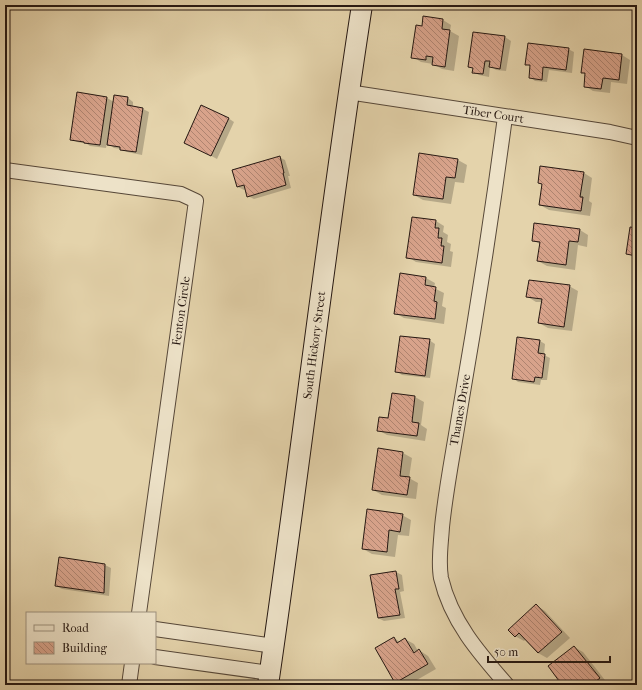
<svg xmlns="http://www.w3.org/2000/svg" width="642" height="690" font-family="'IM FELL French Canon',serif">
	<style>
		.shadow { fill: #0003 }
		.building { fill: url(#building-back-hatch); stroke: #261812 }
		.lines { fill: none; stroke-linecap: round; stroke-linejoin: round }
		.street-casing { stroke: #564738; stroke-width: 16 }
		.secondary-casing { stroke: #261812; stroke-width: 22 }
		.street { stroke: #ede2c8; stroke-width: 14 }
		.secondary { stroke: #ede2c8; stroke-width: 20 }
		.labels { text-anchor: middle; stroke-width: 3; stroke-linejoin: round; paint-order: stroke }
		.street-label { font-size: 12px; fill: #261812; stroke: #ede2c8 }
	</style>
	<defs>
		<pattern id="building-back-hatch" width="6" height="6" patternUnits="userSpaceOnUse"><rect width="6" height="6" fill="#d8a38b"/><path d="M-1 5l2 2M0 0l6 6M5-1l2 2" fill="none" stroke="#af8470"/></pattern>
	</defs>
	<rect width="100%" height="100%" fill="#e4d3ab"/>
	<filter id="stains"><feTurbulence type="fractalNoise" baseFrequency=".005" numOctaves="4"/><feColorMatrix values="0 0 0 0 .2 0 0 0 0 .09 0 0 0 0 .02 0 0 0 .5 -.17"/></filter>
	<radialGradient id="worn" r=".72"><stop offset=".6" stop-color="#630" stop-opacity="0"/><stop offset="1" stop-color="#630" stop-opacity=".3"/></radialGradient>
	<!-- shadow -->
	<path class="shadow" d="M443,20L451,25L450,31L459,36L454,71L442,69L433,64L421,62L413,57Z
		M474,33L505,37L511,41L506,71L496,70L490,66L489,77L479,75L473,72L474,69L469,67Z
		M568,49L574,52L572,73L549,70L547,82L535,81L530,77L531,67L526,64Z
		M622,55L630,60L627,84L611,82L610,93L593,91L585,86L586,75L582,72Z
		M78,93L107,98L114,102L128,98L133,102V107L143,109L149,112L142,155L127,152L121,149L114,148L107,143L106,148L90,146L87,144L77,142L71,139Z
		M228,118L234,122L217,159L191,145Z
		M279,157L285,160L290,176H288L291,188L254,199L248,196L246,189L244,190L238,187Z
		M458,160L467,165L464,183L455,182L451,204L423,200L414,195Z
		M584,173L592,178L589,201L592,203L590,216L549,210L540,205L543,185L539,183Z
		M436,221L444,226L443,232L448,235L447,242L451,244L450,251L453,252L451,267L416,262L408,257Z
		M637,229V258L627,254Z
		M580,230L588,235L587,247L578,245L575,270L547,266L538,261L541,245L533,240Z
		M400,274L426,278L435,283L434,288L444,293L442,306L446,308L444,324L404,318L395,313Z
		M569,286L578,291L572,331L548,328L539,323L542,302H536L528,297Z
		M429,340L435,344L430,378L402,375L396,371Z
		M540,341L545,344L544,355L550,358L547,380H541L540,385L518,382L513,378Z
		M392,394L415,397L424,402L421,425L427,429L425,441L387,435L378,430L389,419Z
		M403,453L412,458L409,478L418,483L416,499L382,495L373,490Z
		M402,515L411,520L409,536L398,535L395,557L372,554L363,549Z
		M60,558L105,565L111,568L109,596L62,589L56,586Z
		M396,572L402,575L404,591L400,592L405,618L384,621L378,618Z
		M536,605L545,611L570,638L547,658L538,653L526,639L524,641L515,636Z
		M394,638L400,642L405,639L414,644L418,651L419,650L428,656L436,669L408,685H401L396,682Z
		M574,647L583,652L608,684L606,685H563Z"/>
	<!-- building -->
	<path class="building" d="M423,16L443,19L442,29L450,30L445,67L432,65L433,57L426,56V60L411,58L416,25L422,26Z
		M473,32L505,36L500,69L489,67L490,61H485L483,74L472,73L473,68L468,67Z
		M528,43L569,48L566,70L543,67L542,80L529,78L530,65H525Z
		M584,49L622,54L619,80L603,78L601,89L584,87L585,73H581Z
		M77,92L107,97L100,145L84,143V142L70,140Z
		M114,95L128,97L127,105L143,108L136,152L120,150V147L107,145Z
		M201,105L229,118L211,156L184,143Z
		M419,153L458,159L455,178L446,177L443,199L413,195Z
		M280,156L284,173H283L286,185L247,197L244,185L237,187L232,170Z
		M540,166L584,172L580,197H583L581,211L539,205L542,184L538,183Z
		M412,217L436,220L435,228H439L438,238H442L441,246H444L442,263L406,258Z
		M534,223L580,229L578,242L569,241L566,265L537,261L540,242L532,241Z
		M630,227L637,228V256L626,254Z
		M400,273L426,277L425,285L436,287L434,301L437,302L435,319L394,314Z
		M529,280L570,285L564,327L538,323L542,299L526,297Z
		M400,336L430,339L425,376L395,372Z
		M517,337L540,340L538,353L545,354L542,378L535,377L534,382L512,379Z
		M392,393L415,396L412,422L419,423L417,436L377,431L379,417L388,418Z
		M378,448L403,452L400,476L410,477L407,495L372,490Z
		M367,509L403,514L400,532L389,530L387,552L362,549Z
		M59,557L105,564L104,593L55,586Z
		M396,571L399,589H395L400,615L378,618L370,575Z
		M536,604L562,632L538,653L519,633L515,637L508,630Z
		M394,637L397,643L405,638L414,653L419,649L428,664L395,683L375,648Z
		M574,646L600,678L591,685H562L548,666Z"/>
	<g class="lines">
		<!-- street casing -->
		<g class="street-casing">
			<g id="street">
				<path id="s1" d="M348,92L610,132L637,138"/>
				<path d="M505,117C492,215 477,312 460,410C454,449 446,487 442,527C441,544 438,561 441,578C451,621 479,653 507,685"/>
				<path d="M5,170L181,194L196,201L139,613"/>
				<path d="M155,629L274,646"/>
				<path d="M155,657L270,673"/>
				<path d="M129,685L132,663"/>
			</g>
		</g>
		<!-- secondary casing -->
		<g class="secondary-casing">
			<g id="secondary">
				<path id="s2" d="M268,685C301,459 327,231 362,5"/>
			</g>
		</g>
		<!-- street -->
		<use href="#street" class="street"/>
		<!-- secondary -->
		<use href="#secondary" class="secondary"/>
	</g>
	<g class="labels">
		<!-- street labels -->
		<g class="street-label">
			<text dy="4" stroke="none"><textPath href="#s1" startOffset="147">Tiber Court</textPath></text>
			<text transform="translate(181 311) rotate(-82)" y="4">Fenton Circle</text>
			<text dy="4" stroke="none"><textPath href="#s2" startOffset="343">South Hickory Street</textPath></text>
			<text transform="translate(460 410) rotate(-80)" y="4">Thames Drive</text>
		</g>
	</g>
	<!-- margin -->
	<rect width="642" height="690" fill="none" stroke="#e4d3ab" stroke-width="20"/>
	<rect x="6" y="6" width="630" height="678" fill="none" stroke="#261812" stroke-width="2"/>
	<rect x="10" y="10" width="622" height="670" fill="none" stroke="#261812"/>
	<!-- legend -->
	<rect x="26" y="612" width="130" height="52" fill="#ede2c8" stroke="#9d917f"/>
	<rect x="34" y="625" width="20" height="6" fill="#ede2c8" stroke="#9d917f"/>
	<text x="62" y="632" font-size="12" fill="#261812">Road</text>
	<rect x="34" y="642" width="20" height="12" fill="url(#building-back-hatch)" stroke="#9d917f"/>
	<text x="62" y="652" font-size="12" fill="#261812">Building</text>
	<!-- scale -->
	<path d="M488 656v6h122v-6" fill="none" stroke="#261812" stroke-width="2"/>
	<text x="494" y="656" font-size="12" fill="#261812" stroke="#ede2c8" stroke-width="3" paint-order="stroke">50 m</text>
	<rect width="100%" height="100%" filter="url(#stains)"/>
	<rect width="100%" height="100%" fill="url(#worn)"/>
</svg>
